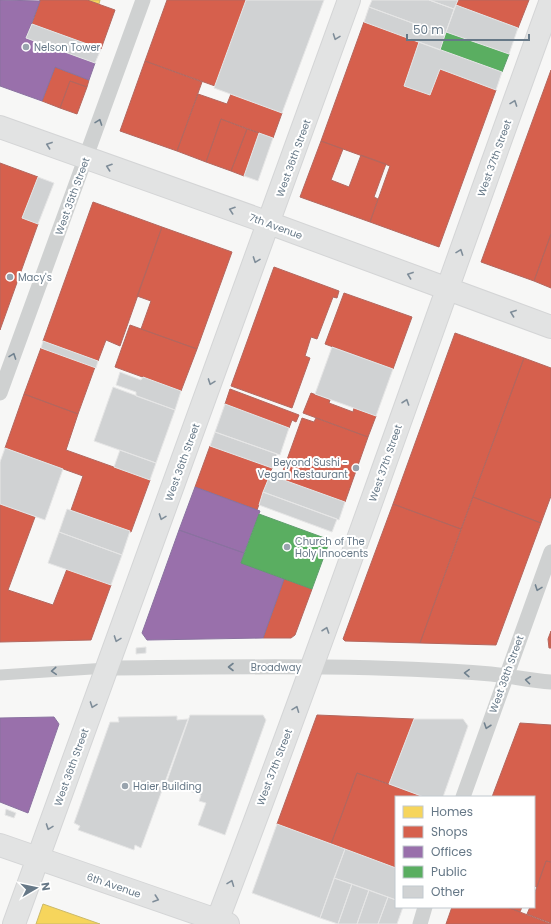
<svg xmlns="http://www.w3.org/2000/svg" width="551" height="924" font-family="Poppins,sans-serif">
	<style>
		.homes { fill: #f6d55c; stroke: #cbb969 }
		.shops { fill: #d6604d; stroke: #b4675e }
		.offices { fill: #9970ab; stroke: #8a72a0 }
		.public { fill: #5aae61; stroke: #5e9e6c }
		.building { fill: #d0d2d3; stroke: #e6e6e6 }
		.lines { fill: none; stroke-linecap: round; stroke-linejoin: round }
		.secondary-casing { stroke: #d4d5d6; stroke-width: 24 }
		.pedestrian { stroke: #cfd1d1; stroke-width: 11 }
		.minor { stroke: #cfd1d1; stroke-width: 15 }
		.secondary { stroke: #e2e3e3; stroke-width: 22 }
		.oneway { stroke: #7f8d99 }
		.oneway2 { stroke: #70818e }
		.poi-dot { fill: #99a4ae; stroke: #fff; stroke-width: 1.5 }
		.labels { text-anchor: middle; stroke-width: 4; stroke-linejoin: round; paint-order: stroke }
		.poi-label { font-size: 10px; fill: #667887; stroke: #fff; text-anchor: start }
		.street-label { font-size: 10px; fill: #667887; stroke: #fff }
	</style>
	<rect width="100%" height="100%" fill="#f7f7f6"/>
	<!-- homes -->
	<path class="homes" d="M87,0H100L99,4Z
		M43,904L100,924H36Z"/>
	<!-- shops -->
	<path class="shops" d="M40,0H87L115,10L101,49L32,24Z
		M167,0H246L215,86L145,61Z
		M458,0H529L518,28L456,5Z
		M364,22L419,42L404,86L430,95L440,69L496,90L439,247L370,222L390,166L321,141Z
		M145,61L202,82L177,151L120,131Z
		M55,67L89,80L87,87L70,81L60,108L42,101Z
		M551,70V234L534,281L481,262Z
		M70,81L87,87L77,114L60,108Z
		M198,94L227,104L231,94L282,113L273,138L221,119L206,162L177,151Z
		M221,119L247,129L231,171L206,162Z
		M247,129L259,133L244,176L231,171Z
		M321,141L343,149L331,180L349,187L361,155L386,164L374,197L378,199L370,222L300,197Z
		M0,163L38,177L22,218L38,224L0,330Z
		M93,202L162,227L120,346L106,340L98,361L43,341Z
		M162,227L232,252L197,349L141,329L151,301L137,296Z
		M551,234V288L534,281Z
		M274,267L339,291L337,298L333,297L317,339L311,337L305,356L310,358L292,408L231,386Z
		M344,293L412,317L393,369L325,344Z
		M130,325L197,349L181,391L115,367Z
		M455,333L524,358L461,529L393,504Z
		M41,348L95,367L78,414L24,394Z
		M524,358L551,368V496L541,523L473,497Z
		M230,389L299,415L296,422L292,420L289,428L225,404Z
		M311,393L330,400L329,403L353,412L354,408L376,416L368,437L303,413Z
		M24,394L78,414L66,450L150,480L131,532L71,510L83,476L5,448Z
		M302,418L314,422L316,418L368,437L345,502L280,479Z
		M210,446L272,468L257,510L195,487Z
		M473,497L541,523L496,645L420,643Z
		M0,504L35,517L8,590L53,605L67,569L111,585L91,640L0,642Z
		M393,504L461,529L420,643L345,641L343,639Z
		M284,579L312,589L295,635L291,638H263Z
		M551,631V648H549L548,639Z
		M317,715L414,719L389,784L357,773L331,844L277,824Z
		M520,723L551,725V862L546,861L537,887L534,886V797H492Z
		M357,773L424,797H396V868L331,844Z
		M546,861L551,862V923L527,914L530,907H534V895Z
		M452,907H507L551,924H446Z
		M507,907H522L520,912Z"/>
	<!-- offices -->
	<path class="offices" d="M0,0L40,1L26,38L95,63L89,80L55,67L42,101L0,86Z
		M195,487L260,511L244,553L179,530Z
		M179,530L244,553L241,563L284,579L263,638L147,640L142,633Z
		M54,717L59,724L28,813L0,802V718Z"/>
	<!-- public -->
	<path class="public" d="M446,32L509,54L502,72L440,50Z
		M259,514L330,540L312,589L241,563Z"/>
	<!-- building -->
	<path class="building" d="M246,0H324L282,113L214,88Z
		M372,0H429L454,9L445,35L369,7Z
		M429,0H458L454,9Z
		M456,5L518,28L509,54L446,32Z
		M369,7L445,35L440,50L364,22Z
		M32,24L101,49L95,63L26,38Z
		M419,42L502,72L496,90L440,69L430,95L404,86Z
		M259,133L273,138L258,181L244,176Z
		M38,177L54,183L38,224L22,218Z
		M43,341L98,361L96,368L41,348Z
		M332,347L393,369L376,416L315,394Z
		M120,372L141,380L143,377L181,391L175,410L136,396V392L116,385Z
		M113,387L175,410L156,463L94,441Z
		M225,404L289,428L280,455L215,432Z
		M215,432L277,454L272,468L210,446Z
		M5,448L63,469L45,520L0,504V462Z
		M120,450L156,463L150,480L114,467Z
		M270,475L345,502L339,520L263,492Z
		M263,492L337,519L332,532L259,505Z
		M67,509L130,531L122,555L59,532Z
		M59,532L122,555L111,585L48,563Z
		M146,647V653L136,654V648Z
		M190,715H263L266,720L225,835L198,825L206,803L199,801L201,795L174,786V784L167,781Z
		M177,716V720L188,719L141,848L135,845L134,850L78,830L80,826L74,823L110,722H119L118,717Z
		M414,719H463L468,726L443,797H424L389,784Z
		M6,809L16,813L14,818L5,815Z
		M277,824L345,849L320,918L252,893Z
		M345,849L396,868V900L334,878Z
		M334,878L352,884L338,924L320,918Z
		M352,884L369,890L357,924H338Z
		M369,890L388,897L378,924H357Z
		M388,897L396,900V907H403L397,924H378Z"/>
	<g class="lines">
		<!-- secondary casing -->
		<g class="secondary-casing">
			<path id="secondary" d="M0,127L269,223L551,327
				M0,845L228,924
				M14,924L349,0
				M216,924C333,618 439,308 551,0"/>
		</g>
		<!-- pedestrian -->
		<path class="pedestrian" d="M0,675L107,668"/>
		<!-- minor -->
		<path class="minor" d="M0,393L143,0
			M107,668C235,667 364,664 491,674C511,676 531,681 551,682
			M463,797L551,552
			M420,924L425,907"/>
		<!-- secondary -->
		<use href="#secondary" class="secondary"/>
	</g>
	<!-- one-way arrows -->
	<defs><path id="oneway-chevron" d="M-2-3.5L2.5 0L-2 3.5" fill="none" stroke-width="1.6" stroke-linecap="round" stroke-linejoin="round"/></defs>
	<g class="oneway">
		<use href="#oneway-chevron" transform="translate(336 37) rotate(110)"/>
		<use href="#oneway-chevron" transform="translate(514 103) rotate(-70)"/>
		<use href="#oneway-chevron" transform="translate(49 145) rotate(-160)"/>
		<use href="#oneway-chevron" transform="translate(109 167) rotate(-161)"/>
		<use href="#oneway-chevron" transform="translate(232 210) rotate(-161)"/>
		<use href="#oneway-chevron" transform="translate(460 252) rotate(-70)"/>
		<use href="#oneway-chevron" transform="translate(256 260) rotate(110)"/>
		<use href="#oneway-chevron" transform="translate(410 275) rotate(-160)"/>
		<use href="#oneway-chevron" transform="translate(513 313) rotate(-160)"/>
		<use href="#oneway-chevron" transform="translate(211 382) rotate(110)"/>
		<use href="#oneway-chevron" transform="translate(406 402) rotate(-71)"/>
		<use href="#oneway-chevron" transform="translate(162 517) rotate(110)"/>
		<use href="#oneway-chevron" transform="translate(326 630) rotate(-71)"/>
		<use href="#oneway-chevron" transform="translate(117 639) rotate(110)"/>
		<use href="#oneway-chevron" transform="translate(93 705) rotate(110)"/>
		<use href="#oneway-chevron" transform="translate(296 709) rotate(-69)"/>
		<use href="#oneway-chevron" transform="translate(49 827) rotate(110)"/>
		<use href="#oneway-chevron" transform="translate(231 883) rotate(-69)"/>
		<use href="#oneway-chevron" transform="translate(156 899) rotate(19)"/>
	</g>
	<g class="oneway2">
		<use href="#oneway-chevron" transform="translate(99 122) rotate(-70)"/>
		<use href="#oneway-chevron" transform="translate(13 356) rotate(-70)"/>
		<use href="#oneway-chevron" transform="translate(538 588) rotate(110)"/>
		<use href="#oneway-chevron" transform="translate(231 667) rotate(180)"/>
		<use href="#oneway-chevron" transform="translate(54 671) rotate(176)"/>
		<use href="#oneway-chevron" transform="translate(467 673) rotate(-178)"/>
		<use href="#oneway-chevron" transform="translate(528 680) rotate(-173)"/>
		<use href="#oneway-chevron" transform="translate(487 726) rotate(109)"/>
	</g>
	<!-- markers -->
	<g class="poi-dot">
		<circle cx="26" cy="47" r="4"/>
		<circle cx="10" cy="277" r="4"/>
		<circle cx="356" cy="468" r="4"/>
		<circle cx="287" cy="547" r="4"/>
		<circle cx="125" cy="786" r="4"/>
	</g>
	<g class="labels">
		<!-- poi labels -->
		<g class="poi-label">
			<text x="34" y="51">Nelson Tower</text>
			<text x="18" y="281">Macy's</text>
			<text x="348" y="466" text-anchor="end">Beyond Sushi -<tspan x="348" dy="12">Vegan Restaurant</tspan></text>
			<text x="295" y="545">Church of The<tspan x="295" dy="12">Holy Innocents</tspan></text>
			<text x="133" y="790">Haier Building</text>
		</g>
		<!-- street labels -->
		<g class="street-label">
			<text transform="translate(293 158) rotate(-70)" y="4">West 36th Street</text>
			<text transform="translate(494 158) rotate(-70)" y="4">West 37th Street</text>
			<text transform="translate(72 196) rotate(-70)" y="4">West 35th Street</text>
			<text transform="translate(276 226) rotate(20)" y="4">7th Avenue</text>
			<text transform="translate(182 462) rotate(-70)" y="4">West 36th Street</text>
			<text transform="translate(385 463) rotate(-71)" y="4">West 37th Street</text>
			<text x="276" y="671">Broadway</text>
			<text transform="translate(506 674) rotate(-70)" y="4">West 38th Street</text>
			<text transform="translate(71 767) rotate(-70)" y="4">West 36th Street</text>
			<text transform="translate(274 767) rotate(-69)" y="4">West 37th Street</text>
			<text transform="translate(114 885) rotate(19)" y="4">6th Avenue</text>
		</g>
	</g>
	<!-- legend -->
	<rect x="395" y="796" width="140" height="112" fill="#ffffff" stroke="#c2c9cf"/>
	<rect x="403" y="806" width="20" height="12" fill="#f6d55c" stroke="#c2c9cf"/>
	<text x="431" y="816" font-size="12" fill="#667887">Homes</text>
	<rect x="403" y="826" width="20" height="12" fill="#d6604d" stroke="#c2c9cf"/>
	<text x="431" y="836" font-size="12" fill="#667887">Shops</text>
	<rect x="403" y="846" width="20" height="12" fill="#9970ab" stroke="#c2c9cf"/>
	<text x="431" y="856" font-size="12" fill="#667887">Offices</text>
	<rect x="403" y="866" width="20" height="12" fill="#5aae61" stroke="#c2c9cf"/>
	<text x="431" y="876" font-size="12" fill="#667887">Public</text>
	<rect x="403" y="886" width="20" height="12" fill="#d0d2d3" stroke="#c2c9cf"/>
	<text x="431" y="896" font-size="12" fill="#667887">Other</text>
	<!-- north arrow -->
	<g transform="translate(36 888) rotate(81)" stroke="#ffffff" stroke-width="3" paint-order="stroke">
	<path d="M0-3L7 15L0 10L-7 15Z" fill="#667887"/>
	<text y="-6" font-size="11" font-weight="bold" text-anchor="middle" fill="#667887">N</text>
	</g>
	<!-- scale -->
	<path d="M407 34v6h122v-6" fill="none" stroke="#667887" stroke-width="2"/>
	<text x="413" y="34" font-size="12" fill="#667887" stroke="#ffffff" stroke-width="3" paint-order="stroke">50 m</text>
</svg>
